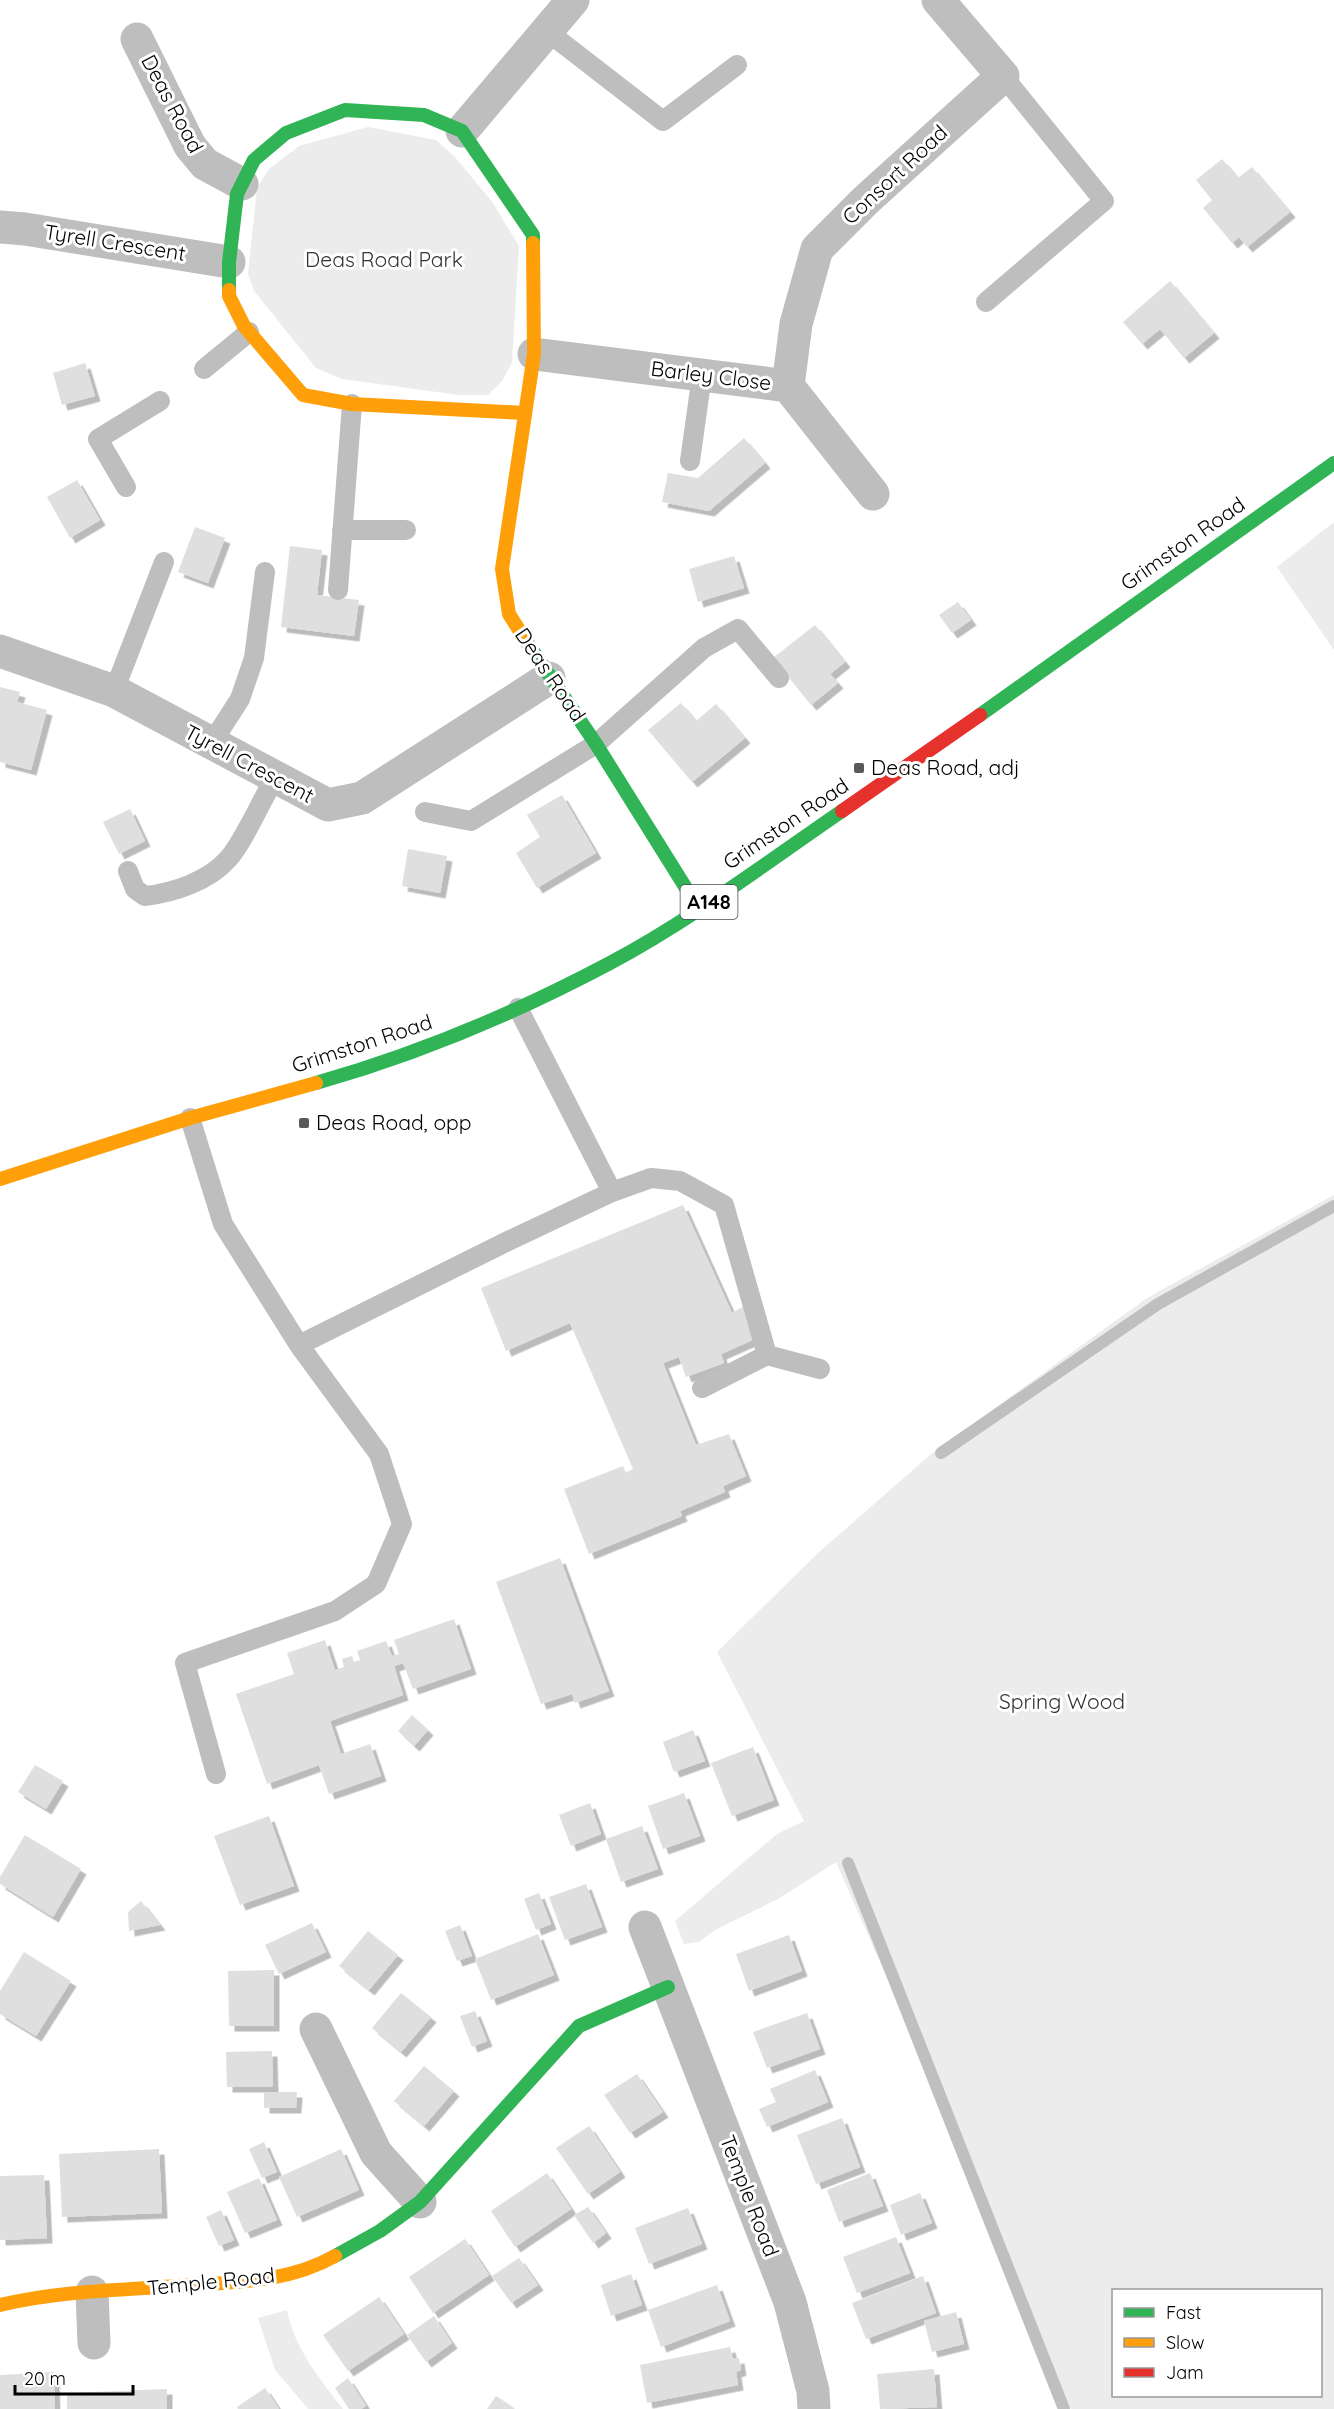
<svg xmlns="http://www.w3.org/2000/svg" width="1334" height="2409" font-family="Quicksand,sans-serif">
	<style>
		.green { fill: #ececec; fill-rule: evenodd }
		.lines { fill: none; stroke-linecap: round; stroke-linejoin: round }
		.stream { stroke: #bfbfbf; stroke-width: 12 }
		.building { fill: #dfdfdf; filter: url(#shadow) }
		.lane { stroke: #bebebe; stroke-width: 20 }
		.street { stroke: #bebebe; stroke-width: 33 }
		.fast { stroke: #30b455; stroke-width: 14 }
		.slow { stroke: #ff9f0a; stroke-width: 14 }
		.jam { stroke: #e5322d; stroke-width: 14 }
		.poi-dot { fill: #595959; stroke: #fff; stroke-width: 2 }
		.labels { text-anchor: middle; stroke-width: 6; stroke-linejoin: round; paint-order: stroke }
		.shield { fill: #fff; stroke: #4c4c4c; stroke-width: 1.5 }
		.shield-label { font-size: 20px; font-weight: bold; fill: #000 }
		.street-label { font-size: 21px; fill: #000; stroke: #fff }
		.park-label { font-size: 21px; fill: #333; stroke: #fff }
		.poi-label { font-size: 21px; fill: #000; stroke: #fff; text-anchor: start }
	</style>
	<defs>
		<filter id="shadow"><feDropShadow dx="5.5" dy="5.5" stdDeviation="0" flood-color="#0004"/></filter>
	</defs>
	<rect width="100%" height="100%" fill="#fff"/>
	<!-- green -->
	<path class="green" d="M368,127L436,140L455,157L493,203L519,246L512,363L502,381L488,395H459L342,379L316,368L254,291L248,274L257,188L269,169L299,146Z
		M1334,522V650L1277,567Z
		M1334,1195V2409H1071L1020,2312L928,2082L908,2026L836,1862L778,1899L715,1930L699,1942L684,1944L675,1921L777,1834L804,1821L717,1652L818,1553L930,1455L1147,1298ZM1114,2290H1320V2396H1114Z
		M287,2310C294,2348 320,2379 343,2409H308L275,2370L258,2318Z"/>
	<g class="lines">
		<!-- stream -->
		<path class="stream" d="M941,1453L1158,1304L1334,1206
			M848,1863L1064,2409"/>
	</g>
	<!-- building -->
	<path class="building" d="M1222,159L1238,178L1252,167L1290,212L1247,247L1239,237L1232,243L1203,208L1212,200L1196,180Z
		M1170,281L1214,333L1184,358L1160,329L1142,344L1123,322Z
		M85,363L95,396L62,405L53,373Z
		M744,438L765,463L709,511L662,502L668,473L698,478Z
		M77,480L100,520L70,538L47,497Z
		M195,527L225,538L208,583L178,572Z
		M290,546L322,550L317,595L359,600L354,636L281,627Z
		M734,556L744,588L698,602L689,569Z
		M958,602L971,620L952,633L939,615Z
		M815,625L845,662L830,674L838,683L811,705L773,658Z
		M0,687L20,692L17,702L47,710L31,770L0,762Z
		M681,703L696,721L716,704L745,738L692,782L648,730Z
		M562,795L596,853L537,888L516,853L540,837L527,815Z
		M130,809L145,841L119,854L103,822Z
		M408,849L447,856L440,893L402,886Z
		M683,1205L732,1313L744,1306L757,1338L721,1354L724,1363L686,1377L679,1357L663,1363L696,1445L729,1434L746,1476L723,1486L725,1492L680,1511L682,1516L589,1554L564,1489L623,1466L626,1473L633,1469L570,1323L506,1351L481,1288Z
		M560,1558L609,1691L575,1703L572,1694L541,1704L496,1582Z
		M454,1619L471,1669L413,1689L403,1663L394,1666L403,1695L330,1721L341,1754L370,1744L381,1776L329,1794L319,1765L267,1784L236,1694L294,1674L287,1653L325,1640L335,1670L344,1667L342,1659L352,1656L354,1662L360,1660L357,1651L386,1641L392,1656L399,1654L394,1640Z
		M412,1715L428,1730L414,1746L398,1731Z
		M693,1730L705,1761L674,1772L663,1742Z
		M753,1747L774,1800L732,1816L711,1763Z
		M35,1765L63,1781L46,1809L18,1792Z
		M684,1793L700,1836L663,1849L648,1806Z
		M590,1803L601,1834L571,1846L559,1815Z
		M269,1816L294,1886L240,1905L214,1836Z
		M642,1826L658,1869L621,1882L606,1839Z
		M25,1835L81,1869L53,1917L0,1884V1877Z
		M586,1884L602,1927L565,1940L549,1897Z
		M539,1893L551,1924L536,1930L524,1899Z
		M141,1901L160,1925L129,1931L128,1912Z
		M312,1923L326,1952L279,1974L265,1945Z
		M460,1925L472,1956L457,1961L445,1931Z
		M368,1931L398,1955L369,1990L339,1966Z
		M538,1934L554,1975L491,2000L475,1959Z
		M789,1935L802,1971L749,1991L736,1954Z
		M24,1952L71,1981L36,2036L0,2014V1991Z
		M274,1970V2026H229L228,1971Z
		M401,1993L431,2017L401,2052L372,2028Z
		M475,2011L487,2041L472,2047L460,2016Z
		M807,2013L820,2049L767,2068L753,2032Z
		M272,2051L273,2087H227L226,2052Z
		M424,2066L454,2091L424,2126L394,2101Z
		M815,2070L828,2102L767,2127L759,2109L776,2102L770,2089Z
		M637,2074L663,2112L630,2133L604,2095Z
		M264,2092H297L296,2108H264Z
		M842,2118L860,2167L816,2184L797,2135Z
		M589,2126L620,2172L588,2194L556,2148Z
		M264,2142L277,2172L262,2178L249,2149Z
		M159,2149L162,2213L62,2217L59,2154Z
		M341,2149L359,2190L297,2217L279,2177Z
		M547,2173L571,2209L515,2247L491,2211Z
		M870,2173L883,2206L839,2222L827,2190Z
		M44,2175L47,2238L0,2240V2176Z
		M259,2178L277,2220L245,2233L227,2192Z
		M920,2193L932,2223L901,2235L890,2205Z
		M588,2207L606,2233L593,2243L574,2215Z
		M688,2208L702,2244L649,2264L635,2228Z
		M221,2210L234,2240L219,2246L206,2217Z
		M896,2237L910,2273L857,2293L843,2257Z
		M465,2239L489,2275L433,2313L409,2277Z
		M519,2258L538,2285L511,2303L492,2276Z
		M631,2274L642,2305L611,2316L601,2285Z
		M923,2276L936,2313L866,2339L852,2303Z
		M717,2285L730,2321L661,2347L648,2310Z
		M379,2297L404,2334L348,2371L323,2335Z
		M956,2312L964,2344L932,2352L924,2321Z
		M434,2316L452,2343L426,2362L407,2335Z
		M730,2347L733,2359L739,2358L741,2370L736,2372L738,2385L647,2403L640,2365Z
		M934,2369L937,2407L880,2409L877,2374Z
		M54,2372L55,2409H0V2375Z
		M348,2378L366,2406L361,2409H349L335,2388Z
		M265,2388L279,2409H238L237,2407Z
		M167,2389V2409H67V2393Z
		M496,2396L510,2405L515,2409H487Z"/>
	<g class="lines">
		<!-- lane -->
		<path class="lane" d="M548,32L663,121L737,65
			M986,302L1104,201L1003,76
			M204,369L249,332
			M690,461L702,375
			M126,487L98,439L160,401
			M342,530H406
			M338,590L352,404
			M114,691L164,562
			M211,744L240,699L254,658L265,572
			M425,812L471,821L596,744L704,648L738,629L779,678
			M128,871L135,889L145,896C173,893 209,881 228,859C243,843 262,799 275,778
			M518,1008L612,1192
			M190,1118L223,1224L299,1345L379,1454L402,1524L376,1584L335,1611L185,1663L216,1774
			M299,1345L508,1241L612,1192L651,1178L680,1181L724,1205L767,1355
			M702,1388L767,1355L820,1369"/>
		<!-- street -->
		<path class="street" d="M137,39L190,146L205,164L242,184
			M462,131L573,0
			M0,227L25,229L229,262
			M534,354L788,386L873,494
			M788,386L796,324L817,249L866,200L1003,76L938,0
			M0,651L114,691L328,805L362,798L549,678
			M645,1927L790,2302L813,2391L814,2409
			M316,2029L376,2153L420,2202
			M92,2292L94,2343"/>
		<!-- fast -->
		<path class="fast" d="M229,290V262L237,194L254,160L286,133L345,110L424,115L462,131L533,235V243
			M524,638L596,744L699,909
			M980,715L1334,463
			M316,1083C418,1054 516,1013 610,963C691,920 766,863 842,811
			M335,2256L380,2231L420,2202L579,2026L668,1987"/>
		<!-- slow -->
		<path class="slow" d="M229,290V296L244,326L303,395L352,404L525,413
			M524,638L509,614L502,569L534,354L533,243
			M0,1179L190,1118L316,1083
			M0,2305C63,2290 128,2290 192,2285C242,2282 291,2281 335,2256"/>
		<!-- jam -->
		<path class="jam" d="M842,811L980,715"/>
	</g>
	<!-- markers -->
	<g class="poi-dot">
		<rect x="853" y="762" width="12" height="12" rx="3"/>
		<rect x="298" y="1117" width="12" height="12" rx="3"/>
	</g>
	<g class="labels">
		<!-- shield labels -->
		<rect class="shield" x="680.5" y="885" width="57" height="34" rx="4.5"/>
		<g class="shield-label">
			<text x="709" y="909">A148</text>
		</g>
		<!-- street labels -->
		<g class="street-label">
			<text transform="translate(172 104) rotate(62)" y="7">Deas Road</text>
			<text transform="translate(895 175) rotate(-43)" y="7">Consort Road</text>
			<text transform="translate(115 243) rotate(9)" y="7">Tyrell Crescent</text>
			<text transform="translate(711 376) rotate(7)" y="7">Barley Close</text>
			<text transform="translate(1183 544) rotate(-35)" y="7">Grimston Road</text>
			<text transform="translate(550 675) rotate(56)" y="7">Deas Road</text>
			<text transform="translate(249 764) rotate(28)" y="7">Tyrell Crescent</text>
			<text transform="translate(786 824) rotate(-34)" y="7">Grimston Road</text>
			<text transform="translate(362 1044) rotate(-18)" y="7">Grimston Road</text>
			<text transform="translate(749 2196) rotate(69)" y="7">Temple Road</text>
			<text transform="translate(211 2282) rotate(-6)" y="7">Temple Road</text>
		</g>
		<!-- park labels -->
		<g class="park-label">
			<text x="384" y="267">Deas Road Park</text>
			<text x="1062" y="1709">Spring Wood</text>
		</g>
		<!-- poi labels -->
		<g class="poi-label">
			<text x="871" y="775">Deas Road, adj</text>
			<text x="316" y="1130">Deas Road, opp</text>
		</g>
	</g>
	<!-- legend -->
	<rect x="1112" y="2289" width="210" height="108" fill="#ffffff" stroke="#999999" stroke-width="1.5"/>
	<rect x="1124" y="2308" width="30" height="9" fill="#30b455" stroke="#999999" stroke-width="1.5"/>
	<text x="1166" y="2319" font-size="18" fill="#000000">Fast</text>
	<rect x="1124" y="2338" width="30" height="9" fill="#ff9f0a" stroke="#999999" stroke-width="1.5"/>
	<text x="1166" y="2349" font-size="18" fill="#000000">Slow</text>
	<rect x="1124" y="2368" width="30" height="9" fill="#e5322d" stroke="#999999" stroke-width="1.5"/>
	<text x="1166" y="2379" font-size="18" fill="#000000">Jam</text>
	<!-- scale -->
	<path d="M15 2385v9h118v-9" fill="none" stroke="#000000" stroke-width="3"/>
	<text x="24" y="2385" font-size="18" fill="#000000" stroke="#ffffff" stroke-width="4.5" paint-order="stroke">20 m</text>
</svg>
